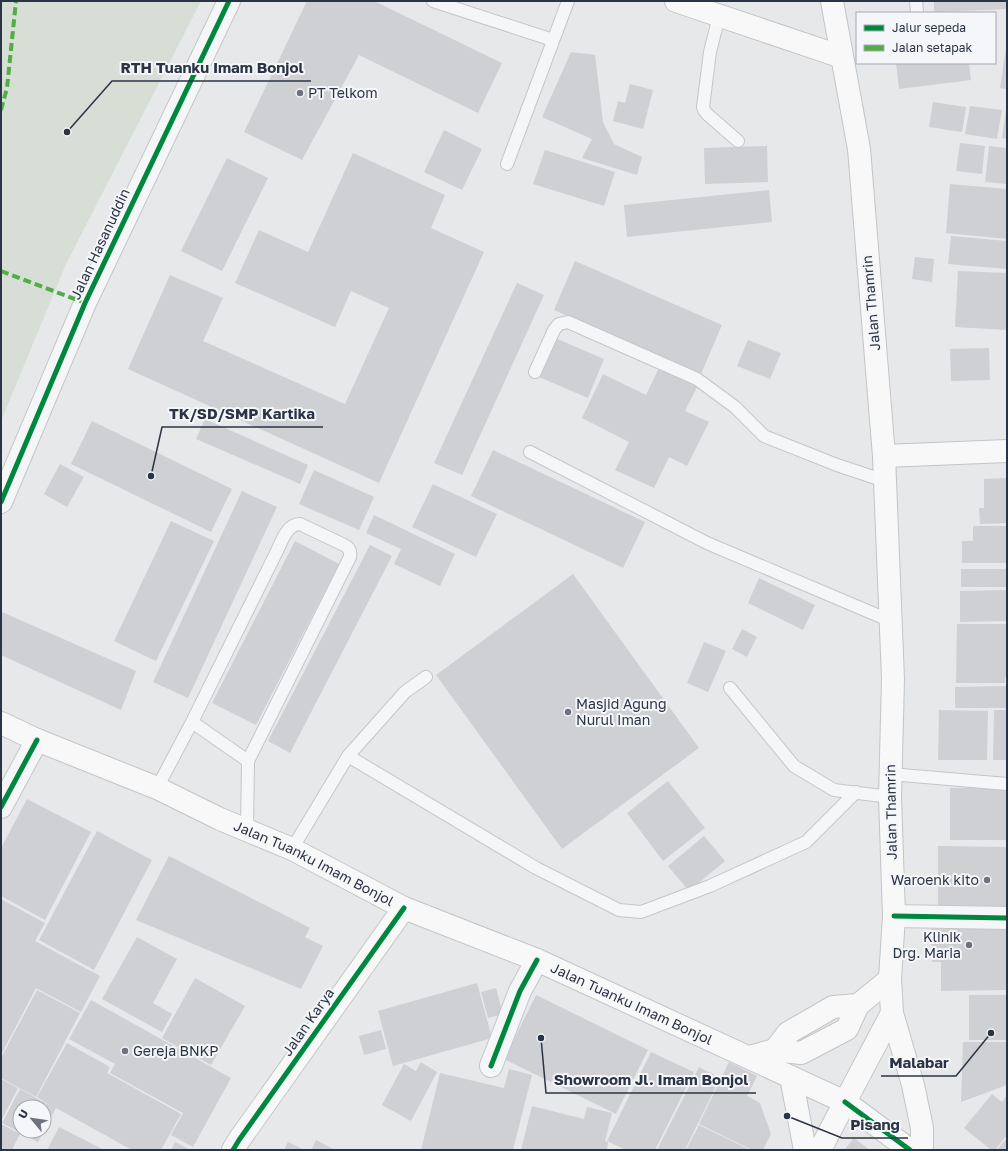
<svg xmlns="http://www.w3.org/2000/svg" width="1008" height="1151" font-family="'Golos Text',sans-serif">
	<style>
		.green { fill: #d6ded6 }
		.building { fill: #ced0d3 }
		.lines { fill: none; stroke-linecap: round; stroke-linejoin: round }
		.lane-casing { stroke: #c4c6c8; stroke-width: 14 }
		.street-casing { stroke: #c4c6c8; stroke-width: 24 }
		.secondary-casing { stroke: #c4c6c8; stroke-width: 24 }
		.primary-casing { stroke: #c2c5c8; stroke-width: 24 }
		.lane { stroke: #f5f6f7; stroke-width: 12 }
		.street { stroke: #f5f6f7; stroke-width: 22 }
		.secondary { stroke: #f8f8f8; stroke-width: 22 }
		.primary { stroke: #f8f8f8; stroke-width: 22 }
		.quiet { stroke: #54ac47; stroke-width: 4; stroke-dasharray: 8 4; stroke-linecap: butt }
		.cycleway-casing { stroke: #f4f6f9; stroke-width: 8 }
		.cycleway { stroke: #00873e; stroke-width: 5 }
		.poi-dot { fill: #6c737f; stroke: #f4f6f9; stroke-width: 1.5 }
		.labels { text-anchor: middle; stroke-width: 4; stroke-linejoin: round; paint-order: stroke }
		.poi-label { font-size: 14px; fill: #2b3445; stroke: #f4f6f9; text-anchor: start }
		.street-label { font-size: 14px; fill: #2b3445; stroke: #f4f6f9 }
		.leader { fill: none; stroke: #2b3445; stroke-width: 1.5 }
		.callout-dot { fill: #2b3445; stroke: #f4f6f9; stroke-width: 1.5 }
		.callout-label { font-size: 15px; text-anchor: middle; font-weight: bold; fill: #2b3445; stroke: #f4f6f9; stroke-width: 4; stroke-linejoin: round; paint-order: stroke }
	</style>
	<rect width="100%" height="100%" fill="#e6e8ea"/>
	<!-- green -->
	<path class="green" d="M1,1H201L66,264L1,421Z"/>
	<!-- building -->
	<path class="building" d="M307,1H374L502,63L478,113L359,55L302,160L244,132Z
		M934,1H1007V9L934,12Z
		M1006,48H1007V89L1000,88Z
		M571,52L595,55L603,122L614,144L642,157L637,175L582,158L592,139L542,117Z
		M896,63H969L971,80L899,89Z
		M630,84L653,90L643,129L613,121L618,101L625,103Z
		M933,102L966,107L962,132L929,127Z
		M970,106L1002,110L997,139L965,134Z
		M1006,109H1007V139L1002,138Z
		M444,130L482,149L462,190L424,172Z
		M960,143L985,146L982,174L956,171Z
		M767,146L768,182L705,184L704,148Z
		M989,146L1007,148V184L985,182Z
		M545,150L615,172L604,206L533,184Z
		M353,153L445,195L431,228L484,252L379,483L128,369L170,275L223,298L203,341L345,404L389,308L351,291L335,327L235,283L259,230L308,252Z
		M227,158L268,178L222,271L181,251Z
		M950,184L1007,189V239L946,233Z
		M769,190L772,222L627,237L624,205Z
		M951,236L1007,241V269L948,264Z
		M915,257L934,259L932,282L912,279Z
		M575,261L722,325L701,374L554,310Z
		M958,271L1007,273V330L955,327Z
		M517,283L544,295L462,475L434,463Z
		M555,338L604,359L588,398L539,377Z
		M748,340L781,353L770,379L737,366Z
		M989,348L990,380L951,381L950,349Z
		M659,368L697,387L685,411L709,422L687,466L669,457L654,488L615,470L629,442L582,418L603,374L646,395Z
		M205,419L308,465L300,484L196,439Z
		M92,421L232,489L211,532L71,464Z
		M493,450L645,522L623,568L471,496Z
		M60,464L84,477L67,507L44,494Z
		M314,470L374,497L359,530L299,504Z
		M1007,478V523L980,524L979,508H984V479Z
		M433,484L497,514L476,557L412,527Z
		M242,491L277,507L188,698L153,682Z
		M374,515L455,554L440,586L394,564L401,549L366,533Z
		M171,521L214,541L156,661L114,641Z
		M973,526H1007V563H962V541H973Z
		M295,541L339,564L256,725L212,703Z
		M370,545L392,556L290,753L268,741Z
		M961,569H1007V587H961Z
		M573,574L699,748L562,849L436,675Z
		M759,578L815,605L803,630L748,603Z
		M1007,590V621L960,622V591Z
		M2,612L136,671L121,710L1,655V614Z
		M957,624H1007V677H1005V683H956Z
		M742,629L757,637L747,657L732,649Z
		M704,642L726,651L708,692L687,683Z
		M1007,686V708H955V687Z
		M939,710L988,711L987,760H938Z
		M994,710H1007V760H993Z
		M668,781L705,828L663,861L627,813Z
		M1007,787V840H950V788Z
		M27,799L91,832L45,920L1,896V848Z
		M97,831L152,860L94,970L39,940Z
		M704,836L725,861L689,891L668,866Z
		M938,846L1007,847V909H938Z
		M169,856L310,928L305,937L323,946L301,989L136,920Z
		M1,899L45,923L35,941L100,976L81,1012L36,988L1,1055Z
		M1007,927V990L941,991V962H932L931,929Z
		M137,937L177,959L153,1003L172,1014L162,1032L102,999Z
		M195,978L245,1006L211,1065L162,1038Z
		M477,983L492,1038L393,1066L378,1011Z
		M496,988L503,1014L488,1018L481,992Z
		M37,990L80,1013L36,1097L1,1078V1058Z
		M536,995L648,1050L616,1114L504,1059Z
		M969,995H1007V1040H969Z
		M91,1000L231,1078L193,1147L171,1135L183,1113L110,1073L115,1064L69,1039Z
		M381,1030L386,1049L364,1055L359,1036Z
		M963,1042H1007V1085L961,1102Z
		M67,1043L110,1067L107,1073L181,1114L161,1150H132L56,1108L44,1130V1107H20V1131H44L38,1142L2,1123L20,1089L53,1107L37,1097Z
		M651,1052L694,1072L655,1150H626L607,1141Z
		M421,1062L437,1072L411,1121L382,1105L404,1064L416,1071Z
		M729,1062L757,1076L747,1096L760,1103L771,1134L763,1150H752L699,1124Z
		M699,1067L720,1078L685,1150H657Z
		M509,1069L532,1075L513,1150H421L440,1073L504,1088Z
		M1,1079L18,1088L1,1121Z
		M992,1094L1002,1102L1007,1095V1135L995,1150H991L964,1128Z
		M532,1106L584,1119L587,1107L612,1113L605,1141L608,1142L607,1150H521Z
		M1,1124L20,1134L12,1150H1Z
		M699,1125L750,1150H686Z
		M59,1127L81,1138L104,1150H47Z
		M854,1138L870,1150H847L845,1149Z
		M1007,1138V1150H997Z
		M316,1140L335,1150H311Z
		M175,1142L190,1150H171Z
		M288,1142L304,1150H284Z"/>
	<g class="lines">
		<!-- lane casing -->
		<g class="lane-casing">
			<path id="lane" d="M433,1L553,40
				M916,1L917,12
				M719,16L710,52L703,107L704,110L707,114L738,141
				M507,164L568,1
				M535,372L554,330L559,324L568,322L697,379L735,407L764,436L837,465L885,481
				M530,452L707,543L891,621
				M730,688L794,766L834,790L890,797
				M192,722L248,761
				M348,756L536,868L619,910L641,912L710,886L806,842L856,792
				M890,774L1007,784
				M157,788L192,722L275,555C281,544 286,524 300,524L344,545C349,547 351,551 350,557L248,761L247,830
				M292,849L348,756L405,692L426,677"/>
		</g>
		<!-- street casing -->
		<g class="street-casing">
			<path id="street" d="M1,502L85,303L229,1
				M1,807L37,740
				M894,916L1007,918
				M491,1066L520,991L537,960"/>
		</g>
		<!-- secondary casing -->
		<g class="secondary-casing">
			<path id="secondary" d="M233,1150L239,1140L404,908
				M820,1150L845,1102L910,1150"/>
		</g>
		<!-- primary casing -->
		<g class="primary-casing">
			<g id="primary">
				<path d="M676,1L842,57"/>
				<path d="M884,456L1007,451"/>
				<path id="s1" d="M1,723L37,740L157,788L220,819L292,849L404,908L537,960L845,1102L892,1013L890,979L894,916L890,797L893,679L884,456L859,149L832,1"/>
				<path d="M892,1013L913,1085L922,1128V1150"/>
				<path d="M775,1050L788,1033L833,1007L858,1005"/>
				<path d="M749,1057L775,1050L801,1053L847,1029L858,1005L890,979"/>
				<path d="M791,1077L805,1150"/>
			</g>
		</g>
		<!-- lane -->
		<use href="#lane" class="lane"/>
		<!-- street -->
		<use href="#street" class="street"/>
		<!-- secondary -->
		<use href="#secondary" class="secondary"/>
		<!-- primary -->
		<use href="#primary" class="primary"/>
		<!-- quiet -->
		<path class="quiet" d="M1,110L7,88L16,1
			M1,271L85,303"/>
		<!-- cycleway casing -->
		<g class="cycleway-casing">
			<path id="cycleway" d="M1,502L85,303L229,1
				M1,807L37,740
				M894,916L1007,918
				M491,1066L520,991L537,960
				M845,1102L910,1150
				M233,1150L239,1140L404,908"/>
		</g>
		<!-- cycleway -->
		<use href="#cycleway" class="cycleway"/>
	</g>
	<!-- markers -->
	<g class="poi-dot">
		<circle cx="300" cy="93" r="4"/>
		<circle cx="568" cy="712" r="4"/>
		<circle cx="987" cy="880" r="4"/>
		<circle cx="969" cy="945" r="4"/>
		<circle cx="125" cy="1051" r="4"/>
	</g>
	<g class="labels">
		<!-- poi labels -->
		<g class="poi-label">
			<text x="308" y="98">PT Telkom</text>
			<text x="576" y="709">Masjid Agung<tspan x="576" dy="16">Nurul Iman</tspan></text>
			<text x="979" y="885" text-anchor="end">Waroenk kito</text>
			<text x="961" y="942" text-anchor="end">Klinik<tspan x="961" dy="16">Drg. Maria</tspan></text>
			<text x="133" y="1056">Gereja BNKP</text>
		</g>
		<!-- street labels -->
		<g class="street-label">
			<text transform="translate(100 244) rotate(-65)" y="5">Jalan Hasanuddin</text>
			<text transform="translate(871 303) rotate(-95)" y="5">Jalan Thamrin</text>
			<text transform="translate(891 812) rotate(-91)" y="5">Jalan Thamrin</text>
			<text dy="5" stroke="none"><textPath href="#s1" startOffset="343">Jalan Tuanku Imam Bonjol</textPath></text>
			<text dy="5" stroke="none"><textPath href="#s1" startOffset="691">Jalan Tuanku Imam Bonjol</textPath></text>
			<text transform="translate(308 1022) rotate(-55)" y="5">Jalan Karya</text>
		</g>
	</g>
	<!-- callouts -->
	<path class="leader" d="M67 132L112 81H311M151 476L162 427H323M991 1033L956 1076H881M541 1038L546 1093H756M787 1116L842 1138H908"/>
	<g class="callout-dot">
		<circle cx="67" cy="132" r="4"/>
		<circle cx="151" cy="476" r="4"/>
		<circle cx="991" cy="1033" r="4"/>
		<circle cx="541" cy="1038" r="4"/>
		<circle cx="787" cy="1116" r="4"/>
	</g>
	<g class="callout-label">
		<text x="212" y="73">RTH Tuanku Imam Bonjol</text>
		<text x="242" y="419">TK/SD/SMP Kartika</text>
		<text x="919" y="1068">Malabar</text>
		<text x="651" y="1085">Showroom Jl. Imam Bonjol</text>
		<text x="875" y="1130">Pisang</text>
	</g>
	<!-- border -->
	<rect width="1008" height="1151" fill="none" stroke="#2b3445" stroke-width="4"/>
	<!-- legend -->
	<rect x="856" y="12" width="140" height="52" fill="#f4f6f9" stroke="#a4a8b1"/>
	<rect x="864" y="25" width="20" height="6" fill="#00873e" stroke="#a4a8b1"/>
	<text x="892" y="32" font-size="12" fill="#2b3445">Jalur sepeda</text>
	<rect x="864" y="45" width="20" height="6" fill="#54ac47" stroke="#a4a8b1"/>
	<text x="892" y="52" font-size="12" fill="#2b3445">Jalan setapak</text>
	<!-- north arrow -->
	<g transform="translate(32 1119) rotate(299)"><circle r="19" fill="#f4f6f9" stroke="#a4a8b1"/>
	<path d="M0-3L7 15L0 10L-7 15Z" fill="#6c737f"/>
	<text y="-6" font-size="11" font-weight="bold" text-anchor="middle" fill="#2b3445">U</text>
	</g>
</svg>
